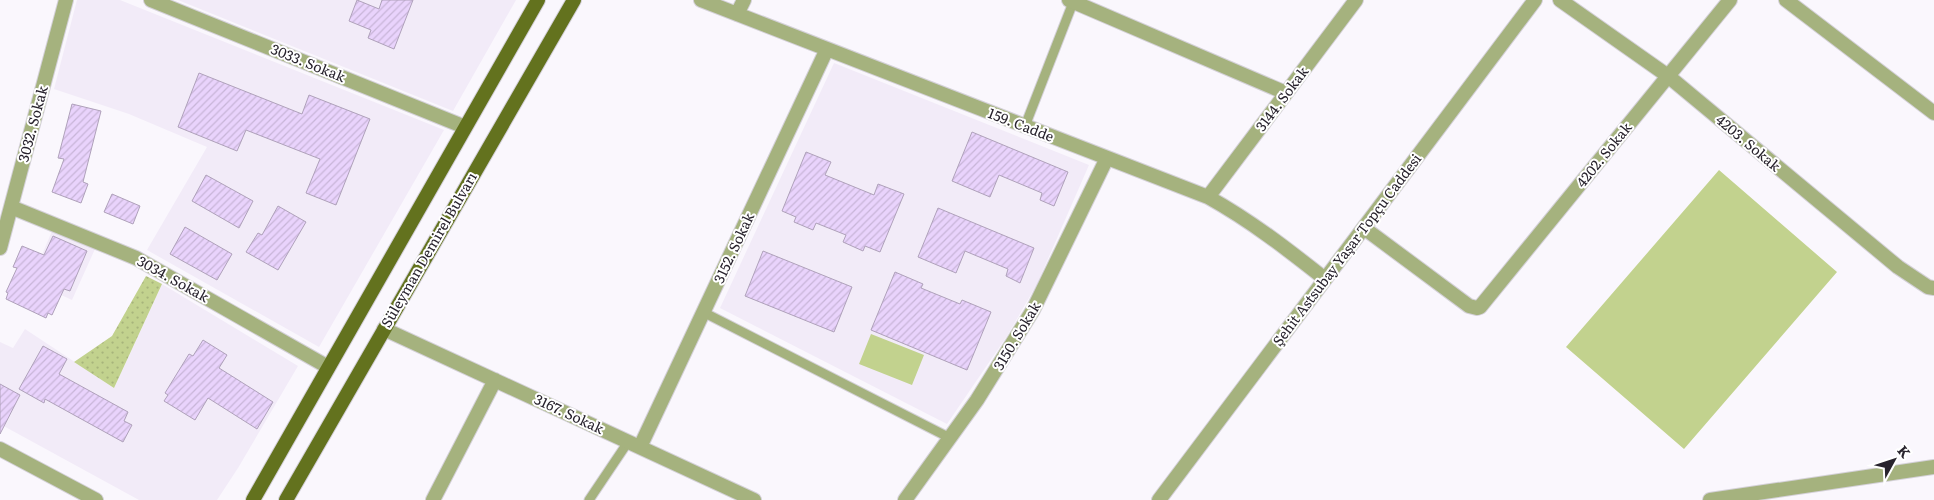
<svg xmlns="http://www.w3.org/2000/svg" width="1934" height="500" font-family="Literata,serif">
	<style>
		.built { fill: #f2ebf8 }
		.grass { fill: url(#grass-dots) }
		.pitch { fill: #c2d28e }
		.building { fill: url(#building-hatch); stroke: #afa1ba }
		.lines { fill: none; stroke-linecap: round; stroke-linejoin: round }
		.service-casing { stroke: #d4d1d8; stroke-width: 11 }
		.minor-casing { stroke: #d4d1d8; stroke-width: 16 }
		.tertiary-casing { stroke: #d4d1d8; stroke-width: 16 }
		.primary-casing { stroke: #d4d1d8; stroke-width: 16 }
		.service { stroke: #a5b27e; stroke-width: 9 }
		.minor { stroke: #a5b27e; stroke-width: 14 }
		.tertiary { stroke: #a5b27e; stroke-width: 14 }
		.primary { stroke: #63721e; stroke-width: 14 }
		.labels { text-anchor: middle; stroke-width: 4; stroke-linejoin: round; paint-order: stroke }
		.street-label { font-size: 14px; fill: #28232d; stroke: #fff }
	</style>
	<defs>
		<pattern id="grass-dots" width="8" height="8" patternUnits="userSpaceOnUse" patternTransform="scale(1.25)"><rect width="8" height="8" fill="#c2d28e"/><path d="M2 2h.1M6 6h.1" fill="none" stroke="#a7b47b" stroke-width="1.8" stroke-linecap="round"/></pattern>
		<pattern id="building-hatch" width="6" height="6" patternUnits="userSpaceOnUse" patternTransform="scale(1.25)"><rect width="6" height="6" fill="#e9d3fc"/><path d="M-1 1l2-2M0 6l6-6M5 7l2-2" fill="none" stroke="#c8b5d8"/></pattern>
	</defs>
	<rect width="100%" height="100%" fill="#faf7fd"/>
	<!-- built -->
	<path class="built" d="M77,0H120L444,130L319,347L147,250L207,147L129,114L54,89Z
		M178,0H516L453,111Z
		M834,63L1089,165L1037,284L1007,336L947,424L720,308Z
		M52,231L95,249L72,300L31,281Z
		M162,284L298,366L238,468L217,500H139L0,424V342L13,348L25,329L114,388Z"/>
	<!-- grass -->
	<path class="grass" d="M146,276L162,284L114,388L74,362L112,336Z"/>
	<!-- pitch -->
	<path class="pitch" d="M1719,170L1837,272L1684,449L1566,347Z
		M871,334L924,355L912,385L859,364Z"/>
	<!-- building -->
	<path class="building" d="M357,0L379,9L382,0H413L394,49L368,38L371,30L349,21Z
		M199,73L302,114L309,95L370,119L336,205L306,193L320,159L246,130L237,151L178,127Z
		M72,104L101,111L83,182L88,184L81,203L52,192L64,159L58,158Z
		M972,132L1068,172L1054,206L1040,200L1042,193L999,175L990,197L952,181Z
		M806,152L831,162L825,175L874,195L878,184L904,194L880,252L865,246L863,251L843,242L846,235L816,223L813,230L794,222L796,217L782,211Z
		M206,175L253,201L239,228L192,201Z
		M112,194L140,206L133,224L104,212Z
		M278,206L306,222L278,270L246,252L258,233L262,235Z
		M938,208L1034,248L1020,283L1006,276L1008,269L965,251L956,273L918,257Z
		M185,227L232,254L217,280L170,254Z
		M53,236L87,251L70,291L64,289L52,315L48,313L46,318L6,299L8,293L6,292L17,268L13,267L22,246L44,255Z
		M763,251L852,287L834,332L745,296Z
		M895,272L923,284L921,288L960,304L962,300L991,312L967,370L871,330Z
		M203,340L227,355L219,368L273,402L257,429L208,398L195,420L164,401L168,395L165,393L189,354L193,356Z
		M43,346L67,359L59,374L128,412L124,421L132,425L123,442L45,399L44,403L19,389Z
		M0,384L20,395L0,434Z"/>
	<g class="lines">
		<!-- service casing -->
		<g class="service-casing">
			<path id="service" d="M1025,126L1074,0
				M703,312L950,438
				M589,500L628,442"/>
		</g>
		<!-- minor casing -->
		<g class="minor-casing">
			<path id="minor" d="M151,0L465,127
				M701,0L1208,197C1251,221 1287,249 1325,279
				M1069,0L1286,93
				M1560,0L1668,76L1898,267L1928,287L1934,288
				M1786,0L1934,113
				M737,14L744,0
				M1208,197L1356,0
				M11,207L136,258L328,367
				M1364,228L1469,306L1477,308L1480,307L1730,0
				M0,248L66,0
				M384,329L754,500
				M640,447L827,49
				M433,500L495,380
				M905,500L977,400L1033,310L1107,158"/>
		</g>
		<!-- tertiary casing -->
		<g class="tertiary-casing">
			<path id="tertiary" d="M0,449L96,500
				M1159,500L1535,0
				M1710,500L1934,467"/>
		</g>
		<!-- primary casing -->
		<g class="primary-casing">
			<path id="primary" d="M253,500L538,0
				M286,500L574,0"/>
		</g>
		<!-- service -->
		<use href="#service" class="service"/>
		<!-- minor -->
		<use href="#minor" class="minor"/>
		<!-- tertiary -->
		<use href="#tertiary" class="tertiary"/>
		<!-- primary -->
		<use href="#primary" class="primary"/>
	</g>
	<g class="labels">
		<!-- street labels -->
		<g class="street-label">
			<text transform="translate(308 63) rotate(22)" y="5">3033. Sokak</text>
			<text transform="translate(1282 99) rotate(-53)" y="5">3144. Sokak</text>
			<text transform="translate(33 124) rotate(-75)" y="5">3032. Sokak</text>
			<text transform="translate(1021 125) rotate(21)" y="5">159. Cadde</text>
			<text transform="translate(1748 143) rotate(40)" y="5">4203. Sokak</text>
			<text transform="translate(1604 155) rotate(-51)" y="5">4202. Sokak</text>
			<text transform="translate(734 248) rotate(-65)" y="5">3152. Sokak</text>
			<text transform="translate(429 250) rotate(-60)" y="5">Süleyman Demirel Bulvarı</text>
			<text transform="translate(1347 250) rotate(-53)" y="5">Şehit Astsubay Yaşar Topçu Caddesi</text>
			<text transform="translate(173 279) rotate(29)" y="5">3034. Sokak</text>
			<text transform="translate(1017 336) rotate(-59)" y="5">3150. Sokak</text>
			<text transform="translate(569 414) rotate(25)" y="5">3167. Sokak</text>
		</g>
	</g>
	<!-- north arrow -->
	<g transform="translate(1894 460) rotate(50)" stroke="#ffffff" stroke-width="4" paint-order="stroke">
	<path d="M0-4L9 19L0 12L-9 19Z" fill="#28232d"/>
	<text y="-8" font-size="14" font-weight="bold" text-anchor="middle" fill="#28232d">K</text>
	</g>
</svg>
